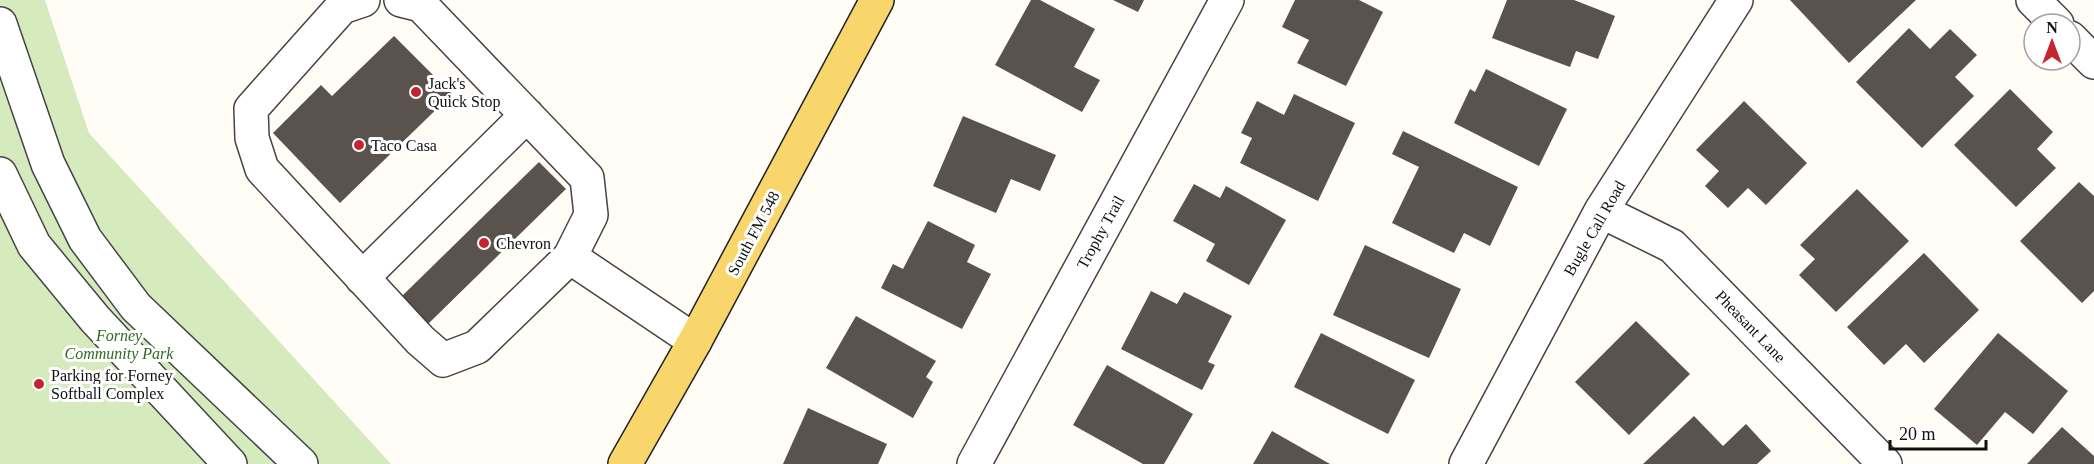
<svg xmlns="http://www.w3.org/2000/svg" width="2094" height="464" font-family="'Times New Roman',serif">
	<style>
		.green { fill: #d5ebbd }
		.building { fill: #5a524d }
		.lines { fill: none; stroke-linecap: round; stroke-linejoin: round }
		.minor-casing { stroke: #444; stroke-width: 36 }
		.major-casing { stroke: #222; stroke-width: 36 }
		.minor { stroke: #fff; stroke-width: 33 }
		.major { stroke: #f9d66b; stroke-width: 33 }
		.poi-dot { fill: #c4262e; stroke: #fff; stroke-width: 2 }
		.labels { text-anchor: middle; stroke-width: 6; stroke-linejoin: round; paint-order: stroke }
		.poi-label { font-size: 16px; fill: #111; stroke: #fff; text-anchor: start }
		.street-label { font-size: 16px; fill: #111; stroke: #fff }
		.park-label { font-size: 16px; font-style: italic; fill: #2f6b1f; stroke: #fff }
	</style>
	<rect width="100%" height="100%" fill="#fffdf5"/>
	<!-- green -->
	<path class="green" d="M0,0H45L89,133L391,464H0Z"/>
	<!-- building -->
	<path class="building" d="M1031,0H1040L1095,29L1074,67L1100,80L1082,112L995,65Z
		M1113,0H1144L1138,12Z
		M1295,0H1359L1383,12L1346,86L1297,63L1309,40L1282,27Z
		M1507,0H1574L1615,16L1598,59L1576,51L1570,67L1492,38Z
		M1790,0H1916L1849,63Z
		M1909,28L1930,49L1950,29L1977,55L1955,77L1974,96L1922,148L1856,82Z
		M394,36L452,94L340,203L273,133L321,85L332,96Z
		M1486,69L1567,109L1539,166L1454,123L1470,89L1475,92Z
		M2010,89L2053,132L2037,149L2056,168L2016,207L1954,145Z
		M1294,94L1355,123L1318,201L1240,163L1252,138L1241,133L1257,101L1284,115Z
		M1744,101L1807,163L1766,205L1748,188L1728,208L1705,186L1719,171L1696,150Z
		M963,116L1056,155L1040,191L1011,179L996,213L933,186Z
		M1403,131L1518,187L1490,246L1464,233L1454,253L1392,223L1419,167L1392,154Z
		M539,162L566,189L428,324L401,297Z
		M2079,182L2094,196V291L2082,303L2020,241Z
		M1194,184L1220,198L1226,186L1286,220L1249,285L1206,261L1215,244L1173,221Z
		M1857,189L1909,241L1836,312L1799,275L1815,259L1800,245Z
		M928,221L975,245L967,262L991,274L962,329L881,288L893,264L903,269Z
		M1365,245L1461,289L1429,358L1333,315Z
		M1924,253L1979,310L1924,363L1906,344L1884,365L1847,327Z
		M1151,291L1177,304L1184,292L1232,316L1208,362L1215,365L1202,390L1121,349Z
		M856,316L936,361L926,377L933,382L913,418L826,368Z
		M1636,321L1690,374L1629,435L1575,382Z
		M1321,333L1415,380L1388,434L1294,387Z
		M1998,333L2068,391L2033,434L2005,412L1977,445L1934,409Z
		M1107,365L1193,414L1164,464H1143L1073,425Z
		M808,408L887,444L878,464H783Z
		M1694,416L1723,446L1746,424L1771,451L1757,464H1643Z
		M2062,427L2094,456V464H2027Z
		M1272,431L1330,464H1253Z"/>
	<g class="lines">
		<!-- minor casing -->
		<g class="minor-casing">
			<path id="minor" d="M363,0L342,7L251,109L252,138L262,169L420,340L443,360L477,347L570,257L591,215L587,178L421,5L401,0
				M2033,0L2057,24
				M0,24L48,164L85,239L136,307L301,464
				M2070,38L2094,62
				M0,174L34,245L95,319L230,464
				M1601,211L1672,246L1885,464
				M570,257L695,341
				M362,278L527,115
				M974,464L1227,0
				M1466,464L1601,211L1736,0"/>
		</g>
		<!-- major casing -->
		<g class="major-casing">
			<path id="major" d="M625,464L695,341L877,0"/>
		</g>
		<!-- minor -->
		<use href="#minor" class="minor"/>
		<!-- major -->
		<use href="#major" class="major"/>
	</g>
	<!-- markers -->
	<g class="poi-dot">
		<circle cx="416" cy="92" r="6"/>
		<circle cx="359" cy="145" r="6"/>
		<circle cx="484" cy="243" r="6"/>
		<circle cx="39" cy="384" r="6"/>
	</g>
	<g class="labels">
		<!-- poi labels -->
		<g class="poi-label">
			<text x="428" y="89">Jack's<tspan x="428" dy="18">Quick Stop</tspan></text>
			<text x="371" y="151">Taco Casa</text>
			<text x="496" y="249">Chevron</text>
			<text x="51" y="381">Parking for Forney<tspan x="51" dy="18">Softball Complex</tspan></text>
		</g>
		<!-- street labels -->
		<g class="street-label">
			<text transform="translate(1594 228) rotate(-60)" y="6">Bugle Call Road</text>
			<text transform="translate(1100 232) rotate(-61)" y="6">Trophy Trail</text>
			<text transform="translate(753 233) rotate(-62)" y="6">South FM 548</text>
			<text transform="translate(1751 326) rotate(46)" y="6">Pheasant Lane</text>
		</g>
		<!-- park labels -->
		<g class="park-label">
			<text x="119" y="341">Forney<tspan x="119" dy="18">Community Park</tspan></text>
		</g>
	</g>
	<!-- north arrow -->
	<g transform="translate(2052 42)"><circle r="28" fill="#ffffff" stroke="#a0a0a0" stroke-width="1.5"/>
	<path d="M0-4.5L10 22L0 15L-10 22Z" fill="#c4262e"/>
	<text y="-9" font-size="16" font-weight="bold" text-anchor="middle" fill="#111111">N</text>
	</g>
	<!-- scale -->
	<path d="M1890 440v9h96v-9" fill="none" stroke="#111111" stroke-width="3"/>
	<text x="1899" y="440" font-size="18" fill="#111111" stroke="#ffffff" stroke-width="4.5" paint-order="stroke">20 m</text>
</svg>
